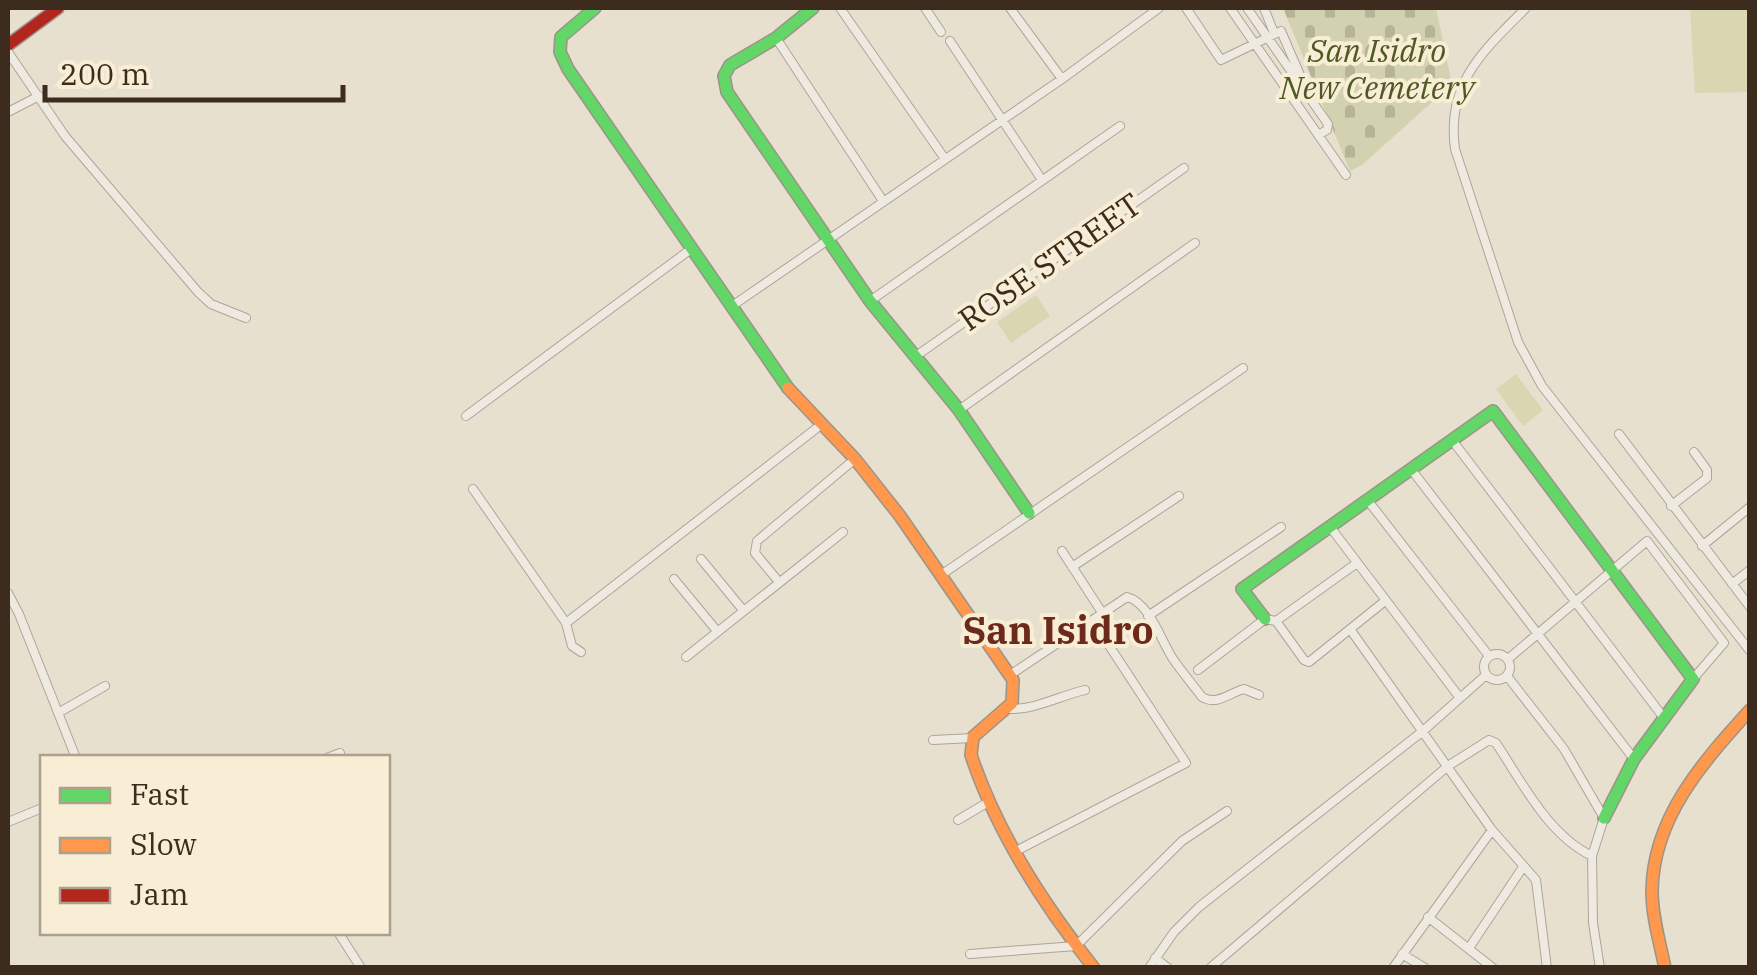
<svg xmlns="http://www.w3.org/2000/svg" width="1757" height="975" font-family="'IBM Plex Serif',serif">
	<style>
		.cemetery { fill: url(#cemetery-stones) }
		.park { fill: #d8d7b1 }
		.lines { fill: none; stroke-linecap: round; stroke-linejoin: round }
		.street-casing { stroke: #aca598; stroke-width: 10 }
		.fast-casing { stroke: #9c9488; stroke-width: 14 }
		.slow-casing { stroke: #9c9488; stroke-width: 14 }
		.jam-casing { stroke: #9c9488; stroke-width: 14 }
		.street { stroke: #efeae1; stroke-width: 8 }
		.fast { stroke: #63d668; stroke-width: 11 }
		.slow { stroke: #ff974d; stroke-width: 11 }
		.jam { stroke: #b3261e; stroke-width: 11 }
		.labels { text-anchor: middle; stroke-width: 8; stroke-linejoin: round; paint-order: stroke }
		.park-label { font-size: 32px; font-style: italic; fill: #4e5a24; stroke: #f8edd5 }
		.street-label { font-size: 32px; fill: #3d2c1e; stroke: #f8edd5 }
		.quarter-label { font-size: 38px; font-weight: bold; fill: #6c2a1b; stroke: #f8edd5 }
	</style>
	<defs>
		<pattern id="cemetery-stones" width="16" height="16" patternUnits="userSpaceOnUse" patternTransform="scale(2.5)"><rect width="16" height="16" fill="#d2d1b0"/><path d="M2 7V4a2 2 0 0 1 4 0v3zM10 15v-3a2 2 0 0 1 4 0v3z" fill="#b5b497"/></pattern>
	</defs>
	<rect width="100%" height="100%" fill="#e7e0cf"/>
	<!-- cemetery -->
	<path class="cemetery" d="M1283,8H1436L1452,84L1362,165L1350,171Z"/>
	<!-- park -->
	<path class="park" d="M1690,8H1749V92L1695,93Z
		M1036,295L1050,316L1011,343L997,322Z
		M1516,374L1543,410L1523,426L1496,389Z"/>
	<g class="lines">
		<!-- street casing -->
		<g class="street-casing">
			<path id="street" d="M840,8L945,159
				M925,8L941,32
				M1010,8L1062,79
				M1186,8L1221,60L1281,31L1300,75V87L1289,93
				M1230,8L1346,175
				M1247,8L1328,124L1327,130L1318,135
				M1264,8L1274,33
				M1526,8C1483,51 1446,83 1455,149L1518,342L1542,386L1750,651
				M776,38L883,201
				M950,41L1042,180
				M8,52L65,136L198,292L211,304L246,318
				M8,112L39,96
				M870,301L1120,126
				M732,306L1062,79L1159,8
				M916,356L1184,168
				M959,410L1195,243
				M466,416L691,249
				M1619,434L1750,607
				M1452,440L1664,718
				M1411,469L1634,759
				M473,489L566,623L572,646L581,652
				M1369,502L1489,656
				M1671,506L1707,478V470L1694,452
				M1331,528L1460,698
				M1702,546L1750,507
				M1062,551L1103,614
				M701,559L743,610
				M1072,567L1179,496
				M941,575L1243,368
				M674,579L717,631
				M779,582L755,553L757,541L855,459
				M1732,584L1750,570
				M8,593L19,614L76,758
				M1148,616L1281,527
				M1276,621L1304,660L1309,662L1385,601
				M566,623L822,424
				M1350,629L1492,830L1536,880L1547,968
				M1484 667a13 13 0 1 1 26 0a13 13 0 1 1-26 0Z
				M686,657L843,532
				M1508,659L1647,541L1724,643L1693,679
				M1198,670L1265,619L1276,621L1357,563
				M1010,675L1127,597C1150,603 1161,641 1173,659C1182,672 1193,685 1202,697C1217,706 1229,693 1244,689L1259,695
				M1507,676L1564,749L1604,818L1592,856L1593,923L1600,968
				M1008,709C1035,710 1059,696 1085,690
				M58,713L105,686
				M933,740L973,738
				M327,758L340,753
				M958,820L990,801
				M8,822L42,808
				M1014,852L1186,763L1093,621
				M1428,917L1493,968
				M338,932L361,968
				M1469,948L1523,867
				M970,954L1076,946L1182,841L1227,811
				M1402,954L1425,968
				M1155,958L1168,968
				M1149,968L1174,932L1199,907L1423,731L1486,675
				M1210,968L1448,766L1489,740L1496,743C1522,782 1548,835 1592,856
				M1393,968L1492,830"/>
		</g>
		<!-- fast casing -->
		<g class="fast-casing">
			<path id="fast" d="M595,8L561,37L560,52L568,69L788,388
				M813,8L776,38L730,65L724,76L727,92L870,301L959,410L1029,513
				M1265,619L1242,589L1493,411L1693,679L1634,759L1604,818"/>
		</g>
		<!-- slow casing -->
		<g class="slow-casing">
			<path id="slow" d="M788,388L855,459L900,516L1013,680L1012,703L973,737L971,755C997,833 1043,904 1094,968
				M1665,968C1660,943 1652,917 1652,891C1653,817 1703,762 1750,710"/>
		</g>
		<!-- jam casing -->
		<g class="jam-casing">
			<path id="jam" d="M8,45L58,8"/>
		</g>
		<!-- street -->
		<use href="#street" class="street"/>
		<!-- fast -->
		<use href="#fast" class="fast"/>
		<!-- slow -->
		<use href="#slow" class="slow"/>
		<!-- jam -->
		<use href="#jam" class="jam"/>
	</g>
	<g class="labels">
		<!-- park labels -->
		<g class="park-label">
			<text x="1377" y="62">San Isidro<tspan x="1377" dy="37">New Cemetery</tspan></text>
		</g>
		<!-- street labels -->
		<g class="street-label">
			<text transform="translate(1050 262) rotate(-35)" y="11">ROSE STREET</text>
		</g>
		<!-- quarter labels -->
		<g class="quarter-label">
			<text x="1058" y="644">San Isidro</text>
		</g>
	</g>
	<!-- border -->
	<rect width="1757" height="975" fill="none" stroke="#3d2c1e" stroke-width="20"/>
	<!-- legend -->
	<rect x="40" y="755" width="350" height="180" fill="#f8edd5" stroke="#ada08c" stroke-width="2.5"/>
	<rect x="60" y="788" width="50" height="15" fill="#63d668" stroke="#ada08c" stroke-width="2.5"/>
	<text x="130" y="805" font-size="30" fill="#3d2c1e">Fast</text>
	<rect x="60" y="838" width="50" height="15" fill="#ff974d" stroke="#ada08c" stroke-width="2.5"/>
	<text x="130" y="855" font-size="30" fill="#3d2c1e">Slow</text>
	<rect x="60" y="888" width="50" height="15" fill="#b3261e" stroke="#ada08c" stroke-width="2.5"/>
	<text x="130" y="905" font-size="30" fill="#3d2c1e">Jam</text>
	<!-- scale -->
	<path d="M45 85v15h298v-15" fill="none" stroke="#3d2c1e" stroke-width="5"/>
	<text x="60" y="85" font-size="30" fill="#3d2c1e" stroke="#f8edd5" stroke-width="8" paint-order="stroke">200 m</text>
</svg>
